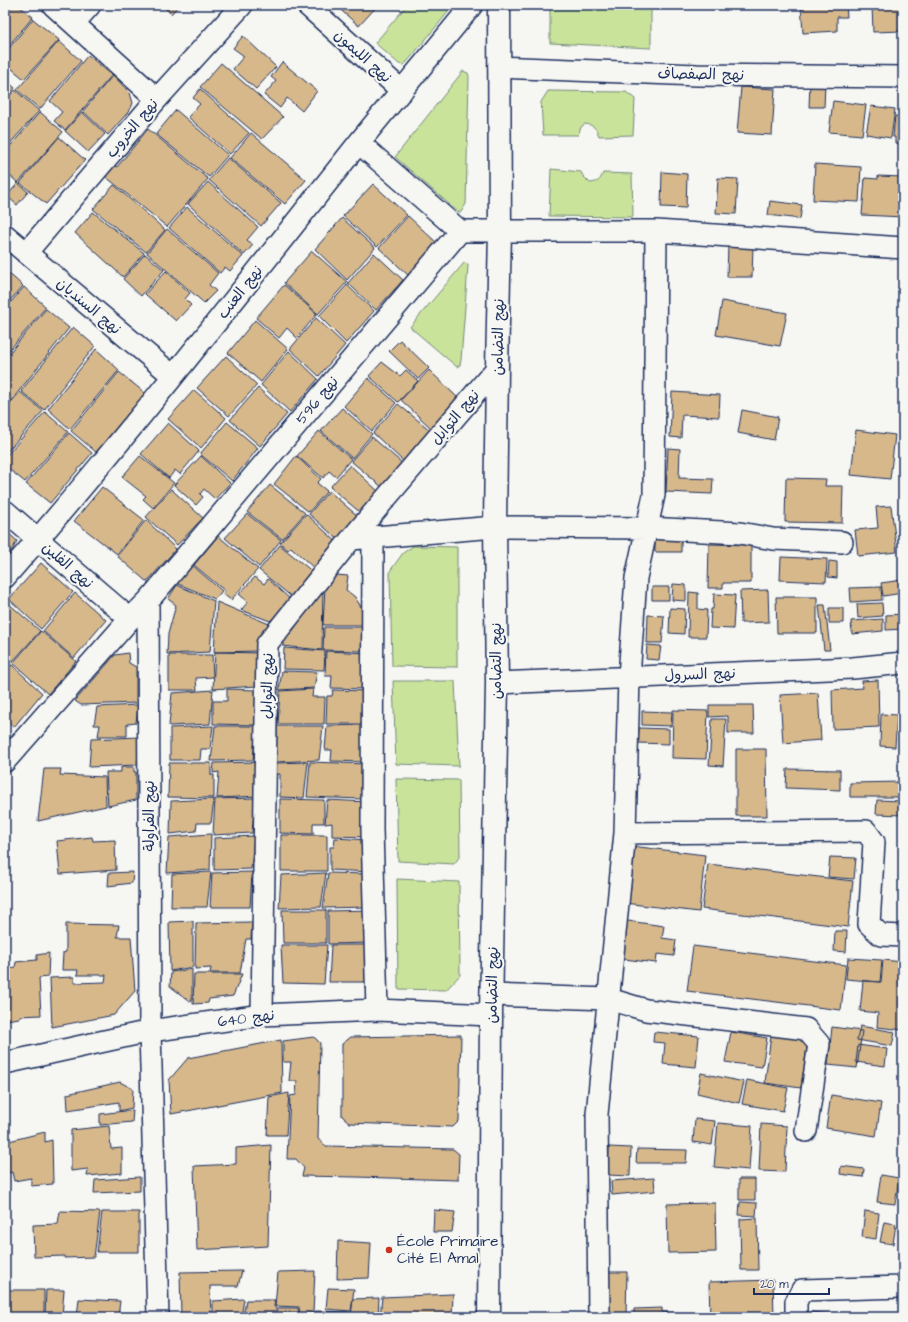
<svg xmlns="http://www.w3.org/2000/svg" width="908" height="1322" font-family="'Architects Daughter','Playpen Sans Arabic',sans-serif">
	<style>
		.green { fill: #cae39a; stroke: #72897c }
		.building { fill: #d7b88b; stroke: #1b2f5e }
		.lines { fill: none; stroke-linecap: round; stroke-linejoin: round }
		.minor-casing { stroke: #1b2f5e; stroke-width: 24 }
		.tertiary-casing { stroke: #1b2f5e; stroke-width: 25 }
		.minor { stroke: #f6f6f2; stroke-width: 21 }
		.tertiary { stroke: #f6f6f2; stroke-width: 22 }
		.poi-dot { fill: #c8321e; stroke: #f6f6f2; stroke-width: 1.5 }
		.labels { text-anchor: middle; stroke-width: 4; stroke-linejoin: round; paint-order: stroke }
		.street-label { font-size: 15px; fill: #1b2f5e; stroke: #f6f6f2 }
		.poi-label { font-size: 15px; fill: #1b2f5e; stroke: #f6f6f2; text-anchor: start }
	</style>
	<rect width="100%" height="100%" fill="#f6f6f2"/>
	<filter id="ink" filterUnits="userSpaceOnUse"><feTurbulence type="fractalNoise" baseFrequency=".025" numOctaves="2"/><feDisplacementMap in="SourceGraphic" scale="8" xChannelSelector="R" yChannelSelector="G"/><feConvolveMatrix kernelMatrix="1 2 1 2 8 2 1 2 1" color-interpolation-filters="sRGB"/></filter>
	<g filter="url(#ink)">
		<!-- green -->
		<path class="green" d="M407,5H454L407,62L403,65L399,64L375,43Z
			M550,5H651V48L550,43Z
			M463,71L468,73L469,77L466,204L461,212H458L395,157Z
			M548,91L626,92L635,99L633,135L599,136C596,128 594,125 585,124L581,127L578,135H543L541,102Z
			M551,169L581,172L583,176L590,183C598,182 600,181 603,173L632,174L633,217L549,216Z
			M464,263L468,264V266L461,360L460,365L457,367L410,327Z
			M413,546L457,547V667L392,666L390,571L403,553Z
			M393,681H455L459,766L396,764Z
			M396,779L459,780L460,856L454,864L398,861Z
			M397,879L459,882L460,975L446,990L398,989Z"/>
		<!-- building -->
		<path class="building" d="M5,5H18L33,17L5,50Z
			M162,5H179L171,14Z
			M335,5H378L359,26Z
			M801,5H846L847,17H837V31L803,33Z
			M872,5H903V31L873,32Z
			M33,19L59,40L24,79L5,63V53Z
			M243,36L276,67L256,89L233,69L244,56L233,48Z
			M59,41L81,61L40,109L17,90Z
			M88,55L112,75L65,130L54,121L62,112L50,101Z
			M282,62L317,91L302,111L287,98L280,108L264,95L276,81L271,77Z
			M221,63L283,117L262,139L200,87Z
			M113,75L130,93L133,103L130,110L108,135L83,111Z
			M6,80L15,88L5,99V81Z
			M810,83L825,84L824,107H809Z
			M741,87L775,89L772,135L737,133Z
			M200,89L249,133L230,154L188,117L200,104L193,98Z
			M15,90L39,111L5,149V101Z
			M833,101L866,105L862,135L829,132Z
			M871,106L895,109L891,138L866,134Z
			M176,110L228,155L209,177L156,134Z
			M40,112L63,132L18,183L5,171V152Z
			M82,112L105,134L88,152L65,131Z
			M895,116L903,117V144L895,143V137H893Z
			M148,129L208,179L167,227L105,176L112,164L117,167Z
			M251,133L306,180L285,204L230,158Z
			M59,137L85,160L46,204L20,183Z
			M228,158L281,203L261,226L209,180Z
			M815,164L861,167L859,202L813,200Z
			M662,172L687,174L686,208L661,207Z
			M878,176L903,177V217L862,215L865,178L878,179Z
			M718,178L738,179L736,214L716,213Z
			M208,182L258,227L247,240L253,245L244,255L188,204Z
			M18,183L28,192L17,205L7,196Z
			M373,184L407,215L377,247L343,216Z
			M114,185L165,230L146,252L93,209Z
			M770,201L802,205L800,219L768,215Z
			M187,207L243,256L230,271L225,267L220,273L169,228Z
			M93,212L144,253L123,277L75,233Z
			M408,216L437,243L409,276L379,248Z
			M342,218L375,248L347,280L315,249Z
			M167,229L218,273L209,285L216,291L204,303L147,253Z
			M728,245L753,246L752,277H727Z
			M312,251L347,282L318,314L284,283Z
			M374,253L403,280L376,310L348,283Z
			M145,254L164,270L141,296L123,279Z
			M5,270L23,286L5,306Z
			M166,271L190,293L185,299L191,305L176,321L145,294Z
			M284,285L317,314L297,338L287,328L279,338L256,318Z
			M347,285L374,311L346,343L319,316Z
			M24,287L46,307L5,355V309Z
			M722,301L787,313L780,346L716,335Z
			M46,309L69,328L7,406L5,404V358Z
			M316,318L345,345L319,376L290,349Z
			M255,320L288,349L261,382L228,353Z
			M73,327L95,346L44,410L21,391Z
			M400,340L429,368L418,379L389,351Z
			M96,349L119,370L70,429L48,409Z
			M289,351L318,379L290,412L261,385Z
			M226,356L257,385L229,416L197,388Z
			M382,362L400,376L406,370L418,381L398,402L369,376Z
			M429,370L459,399L431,428L401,400Z
			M119,372L145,393L96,452L71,431Z
			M368,378L396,403L372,431L344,406Z
			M258,388L287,414L260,446L230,420Z
			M194,390L226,418L201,448L168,419Z
			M20,392L43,411L5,454V409Z
			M672,392L720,395L719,417L682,415L681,438L670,437Z
			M398,404L431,431L404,462L373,433Z
			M342,408L372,434L352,458L321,431Z
			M742,410L778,417L774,440L738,433Z
			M45,412L68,432L25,482L5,466V457Z
			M227,422L258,448L232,481L200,454Z
			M168,423L199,451L180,474L175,470L169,478L141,454Z
			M856,430L895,435L890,479L851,475Z
			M319,431L351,459L336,477L329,471L323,478L297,456Z
			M69,433L92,453L50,503L26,484Z
			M372,437L403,464L383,488L351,461Z
			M668,448L680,449L679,478L713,479L712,494L666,492Z
			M140,456L174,483L153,508L143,499L146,496L122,477Z
			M201,456L230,483L215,499L204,489L200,494L203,497L196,505L174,485Z
			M296,456L321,479L317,483L327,491L309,512L274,484Z
			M350,465L380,493L362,514L330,487Z
			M786,478L826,479L825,486H843L842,523L785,522Z
			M270,485L305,513L282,539L247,512Z
			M102,487L144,520L117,554L74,521Z
			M171,489L203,518L177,545L146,517Z
			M329,491L361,519L341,542L309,514Z
			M891,506L897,552L858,556L855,530L878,528L876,507Z
			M247,514L281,540L259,567L225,538Z
			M306,514L339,544L316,570L291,547L288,550L280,543Z
			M146,520L176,549L147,582L117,556Z
			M903,522V549L902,550L899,523Z
			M5,530L17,541L12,550L5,560Z
			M655,535H681V552H655Z
			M218,536L258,569L231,600L223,594L225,591L194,565Z
			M709,544L751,545V583H723V588H708Z
			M280,545L314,573L293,598L259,570Z
			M781,557L827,559L826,582L780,580Z
			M829,561L837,562V578L828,577Z
			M41,563L73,592L41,629L9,599Z
			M192,565L222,591L215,599L176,583Z
			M336,575L348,576L346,590L355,597L361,607L363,625H323L325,587Z
			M255,577L264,584L268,579L291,600L270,621L241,610L248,602L239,594Z
			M903,580V593L883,596L881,583Z
			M673,584L686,585V601L672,600Z
			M177,585L214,601L210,652L167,654L168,634L176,605L168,599Z
			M323,587L322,650L282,646Z
			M652,587H669V600H652Z
			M881,587L882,600L851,602L850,588Z
			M768,590L769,622L741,623L740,591Z
			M689,592L698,593V609L707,610L706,637H688Z
			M75,593L106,620L74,658L43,631Z
			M714,594L735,595L733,629L710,628L711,609H713Z
			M776,597H817V633H777Z
			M7,602L40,631L13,661L5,655V603Z
			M217,602L269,624L260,634L259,651L214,652Z
			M882,603L883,616L858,618L857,604Z
			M819,605H825L830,650H824Z
			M670,608L685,609L684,634L669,633Z
			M829,608H843V623H829Z
			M903,614V629L886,630V615Z
			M648,615L664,616L662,643H647Z
			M883,619V631L852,634L851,621Z
			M324,627H363L361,651L323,650Z
			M41,631L76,661L48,694L13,663Z
			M647,645L661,646L659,660L646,659Z
			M284,648L325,651L324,670L283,669Z
			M326,651L367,653L366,689L331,688L332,676H325Z
			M215,652L262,653L257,686L213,689Z
			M128,653L129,663L136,667V703L81,705L75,701L115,655Z
			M169,655H212L213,677L196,678L197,690H169Z
			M5,660L11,664L5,671Z
			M12,665L42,693L14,727L5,720V673Z
			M282,671L317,672L314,688L279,690Z
			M901,676H903V747Z
			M878,680L879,727L833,729L832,690L863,688L862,681Z
			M227,689L256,690L255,725L213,724V701H227Z
			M313,689L312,697H325L324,724H278L280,691Z
			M213,690L210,724L169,726L172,693Z
			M333,690L366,691L367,724H326L327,696H332Z
			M818,693L821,740L783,743L780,695Z
			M138,705L136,723L127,724V736H98L100,725H94L97,707Z
			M709,705H753L754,733H728V716L709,717Z
			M673,710L708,711L706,759L672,758Z
			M642,711L672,712L671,726L642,725Z
			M881,714L897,715L895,747L880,746Z
			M712,719H726L723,766L709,765Z
			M367,725L368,762L331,761L332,750H325L327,726Z
			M213,726L210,749H201L200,760H170V728Z
			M215,726H256L253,760L211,761Z
			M277,726H323L319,760L276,762Z
			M639,728L669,729V744L638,743Z
			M139,737L137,765L89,767L91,739Z
			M736,749H766L767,816H736Z
			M261,762L259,796L217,798L219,772L213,773L214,763Z
			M308,762L304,798L280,797V774L275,775L277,763Z
			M310,762L367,764L362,799L307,797Z
			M169,763H211V775H214V798L168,797Z
			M121,767H134V772H136V800L108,806L106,772H121Z
			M44,769H61L60,775L105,777L106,806L38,821Z
			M787,769L840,770V790L786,788Z
			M903,782V797H850V783Z
			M255,798L252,833L213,835L215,799Z
			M214,799L211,823H197L196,831L170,834L171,801Z
			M280,799L324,800V823H313V834L280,833Z
			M327,800L368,802V837L332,836V823L325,824Z
			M877,800L903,801V815L876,814Z
			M211,834L210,870L167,873L169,837Z
			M281,835H327V871H281Z
			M254,836L251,869L214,870V838Z
			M92,837L93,841L115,840L116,870L60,874L57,841Z
			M335,838L369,840L370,872L330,870V847H334Z
			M631,846L705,855L699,912L624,903Z
			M830,857L856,858L854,879L828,877Z
			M708,864L853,881L848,927L702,909Z
			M133,872L132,883L108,886L109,873Z
			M211,872L207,907H171L172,874Z
			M252,872L250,907H210L212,873Z
			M326,873L321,907L279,908L281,875Z
			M328,873L370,874L368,907L323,908Z
			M282,910H326V943H283Z
			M370,910V943L328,944V911Z
			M621,920L664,926L662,938L676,940L674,956L657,954L656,963L616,958Z
			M193,921V967L170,971L169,922Z
			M252,922L251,939H246L240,973H210L211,968L195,969L196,923Z
			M66,924L119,925L117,937H131L135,991L114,1015L52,1027L50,978L74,977V983L105,982L106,975H77L78,970H62L63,953L66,952Z
			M835,931H847L846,952L834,951Z
			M281,945H327L324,984L283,983Z
			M331,945H370L368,982H329Z
			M693,946L846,965L841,1010L687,991Z
			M49,953L48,977L39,978L41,1015L20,1016L19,1018L6,1020L5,970L15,968L16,962L37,960V955Z
			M848,958L882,960L880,982L846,979Z
			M883,960L903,962V1030L877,1027L878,1013L860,1011L863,981L881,982Z
			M192,969V1000L189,1001L170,986L171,972Z
			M194,974H242L233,996L209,999L208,1003L193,1004Z
			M860,1026L895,1032L892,1046L857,1040Z
			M832,1027L862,1031L857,1068L828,1065Z
			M654,1032L699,1036L696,1067L663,1064L665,1043L653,1042Z
			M731,1032L767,1038L762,1067L725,1062Z
			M461,1035L459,1121L453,1127L350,1123L342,1116V1044L351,1037Z
			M771,1035L808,1040L801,1088L765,1083Z
			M314,1037L320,1043L318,1139L326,1146L453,1149L459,1154L458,1180L356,1177L302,1176L304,1168L296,1159H287L290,1096L296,1095L297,1081H289L291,1062H283V1041Z
			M281,1040L282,1093L171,1114L169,1080L188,1058Z
			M858,1045L887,1049L885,1066L856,1062Z
			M701,1073L744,1082L739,1103L697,1093Z
			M747,1080L788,1088L783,1111L742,1104Z
			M120,1082L133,1089L132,1108L119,1111V1102L68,1110L67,1094Z
			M289,1093L286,1135H267L269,1097Z
			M831,1095L881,1103L876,1136L826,1128Z
			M133,1110L132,1122L100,1125V1114Z
			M695,1119L715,1121L712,1145L693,1142Z
			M718,1123L752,1126L749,1170L714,1167Z
			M761,1124L787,1126L785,1172L759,1171Z
			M109,1126L111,1149L122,1148V1173L87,1176L88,1169L71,1171V1130Z
			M45,1132V1142L52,1140L53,1184L31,1186V1178L14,1181L12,1172L5,1174V1142Z
			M271,1145L268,1246L197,1250L194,1166L236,1164V1148Z
			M609,1147L631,1148L630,1176L608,1175Z
			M637,1149L687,1150L686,1163H636Z
			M841,1166L864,1169L863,1177L840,1174Z
			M881,1175L899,1178L895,1204L877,1202Z
			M140,1177V1191L94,1193L95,1180Z
			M654,1178L655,1191L612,1195L611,1181Z
			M739,1179H755V1200H739Z
			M740,1202L757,1203L756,1216L739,1215Z
			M715,1203L716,1252L668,1253L667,1204Z
			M434,1210L455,1212L452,1232H433Z
			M60,1211L100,1212L94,1257L64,1258L65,1256L34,1257L33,1225L58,1224Z
			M865,1211L879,1213L876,1239L862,1237Z
			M102,1212H139V1252H97Z
			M757,1218L758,1270H741L740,1219Z
			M884,1222L896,1224L893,1244L880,1242Z
			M338,1241L371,1243L369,1278L337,1279Z
			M242,1271L238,1286H210L211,1317H181L180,1272Z
			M315,1271L313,1313L300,1314L299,1307L275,1306L278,1272Z
			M608,1272H627L626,1314H607Z
			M773,1280L774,1317H710L709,1282Z
			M328,1288L354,1289L351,1311L326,1309Z
			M5,1290H44V1317H5Z
			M46,1290H64L62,1317H45Z
			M453,1294L452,1317H380L382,1297Z
			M379,1298L378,1317H351L353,1299Z
			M79,1299L120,1301L118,1317H77Z
			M244,1299L241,1317H213V1301Z
			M246,1300H275L274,1307H276V1317H243Z
			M278,1308H298L299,1316L314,1315V1317H277Z
			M662,1308V1312L677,1313V1317H634V1309Z
			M316,1311L349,1312V1317H315Z
			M809,1312L838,1314V1317H809Z"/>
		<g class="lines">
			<!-- minor casing -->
			<g class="minor-casing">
				<path id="minor" d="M53,5L157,99
					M307,5L402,91
					M74,23L90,5
					M499,67L697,75L903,77
					M359,143L460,231
					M5,235L173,376
					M26,253L157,99L242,5
					M5,511L130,619
					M373,536L372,829L377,1010
					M351,539L495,527L648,528L740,533L773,539L842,542
					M5,577C127,438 241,291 357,145C395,98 434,52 472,5
					M148,601L150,1031L158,1317
					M497,683L853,668L903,663
					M5,761L130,619L148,601L460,231H656L903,248
					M625,833L866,831L874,842L869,924L881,935L903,936
					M491,995L609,999L646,1010L806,1029L819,1044L806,1131
					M262,1015L267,644L351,539L497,368
					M5,1063L150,1031L262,1015L377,1010L491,1015
					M599,1317L597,1114L625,833L629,677L636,578L654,495L656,231
					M796,1317V1302L802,1290L903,1287"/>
			</g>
			<!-- tertiary casing -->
			<g class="tertiary-casing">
				<path id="tertiary" d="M489,1317L491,1015L497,683L495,527L497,368L500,232L499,5"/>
			</g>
			<!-- minor -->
			<use href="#minor" class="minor"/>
			<!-- tertiary -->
			<use href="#tertiary" class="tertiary"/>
		</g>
	</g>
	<!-- markers -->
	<circle class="poi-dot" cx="389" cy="1250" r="4"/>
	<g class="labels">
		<!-- street labels -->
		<g class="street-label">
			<text transform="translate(363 56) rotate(42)" y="5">نهج الليمون</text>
			<text transform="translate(701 74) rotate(1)" y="5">نهج الصفصاف</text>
			<text transform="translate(132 128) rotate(-50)" y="5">نهج الخروب</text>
			<text transform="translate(240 292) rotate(-52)" y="5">نهج العنب</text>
			<text transform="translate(89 306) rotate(40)" y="5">نهج السنديان</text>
			<text transform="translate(498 337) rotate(-89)" y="5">نهج التضامن</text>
			<text transform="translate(317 400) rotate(-50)" y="5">نهج 596</text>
			<text transform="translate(455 417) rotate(-50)" y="5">نهج التوابل</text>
			<text transform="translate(68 565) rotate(41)" y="5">نهج الفلين</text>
			<text transform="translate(496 661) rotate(-90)" y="5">نهج التضامن</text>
			<text transform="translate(700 674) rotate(-2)" y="5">نهج السرول</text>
			<text transform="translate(267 686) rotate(-89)" y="5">نهج التوابل</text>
			<text transform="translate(149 816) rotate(-90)" y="5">نهج الفراولة</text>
			<text transform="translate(492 985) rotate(-89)" y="5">نهج التضامن</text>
			<text transform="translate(246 1018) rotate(-7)" y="5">نهج 640</text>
		</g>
		<!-- poi labels -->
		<g class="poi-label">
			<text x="397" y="1246">École Primaire<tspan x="397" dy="17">Cité El Amal</tspan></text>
		</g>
	</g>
	<!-- margin -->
	<rect width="908" height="1322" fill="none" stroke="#f6f6f2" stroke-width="20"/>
	<rect x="10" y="10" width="888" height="1302" fill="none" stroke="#1b2f5e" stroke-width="1.5" filter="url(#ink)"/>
	<!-- scale -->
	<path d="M754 1288v6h75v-6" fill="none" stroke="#1b2f5e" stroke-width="2"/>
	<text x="760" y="1288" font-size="12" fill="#1b2f5e" stroke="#f6f6f2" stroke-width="3" paint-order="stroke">20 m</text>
</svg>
